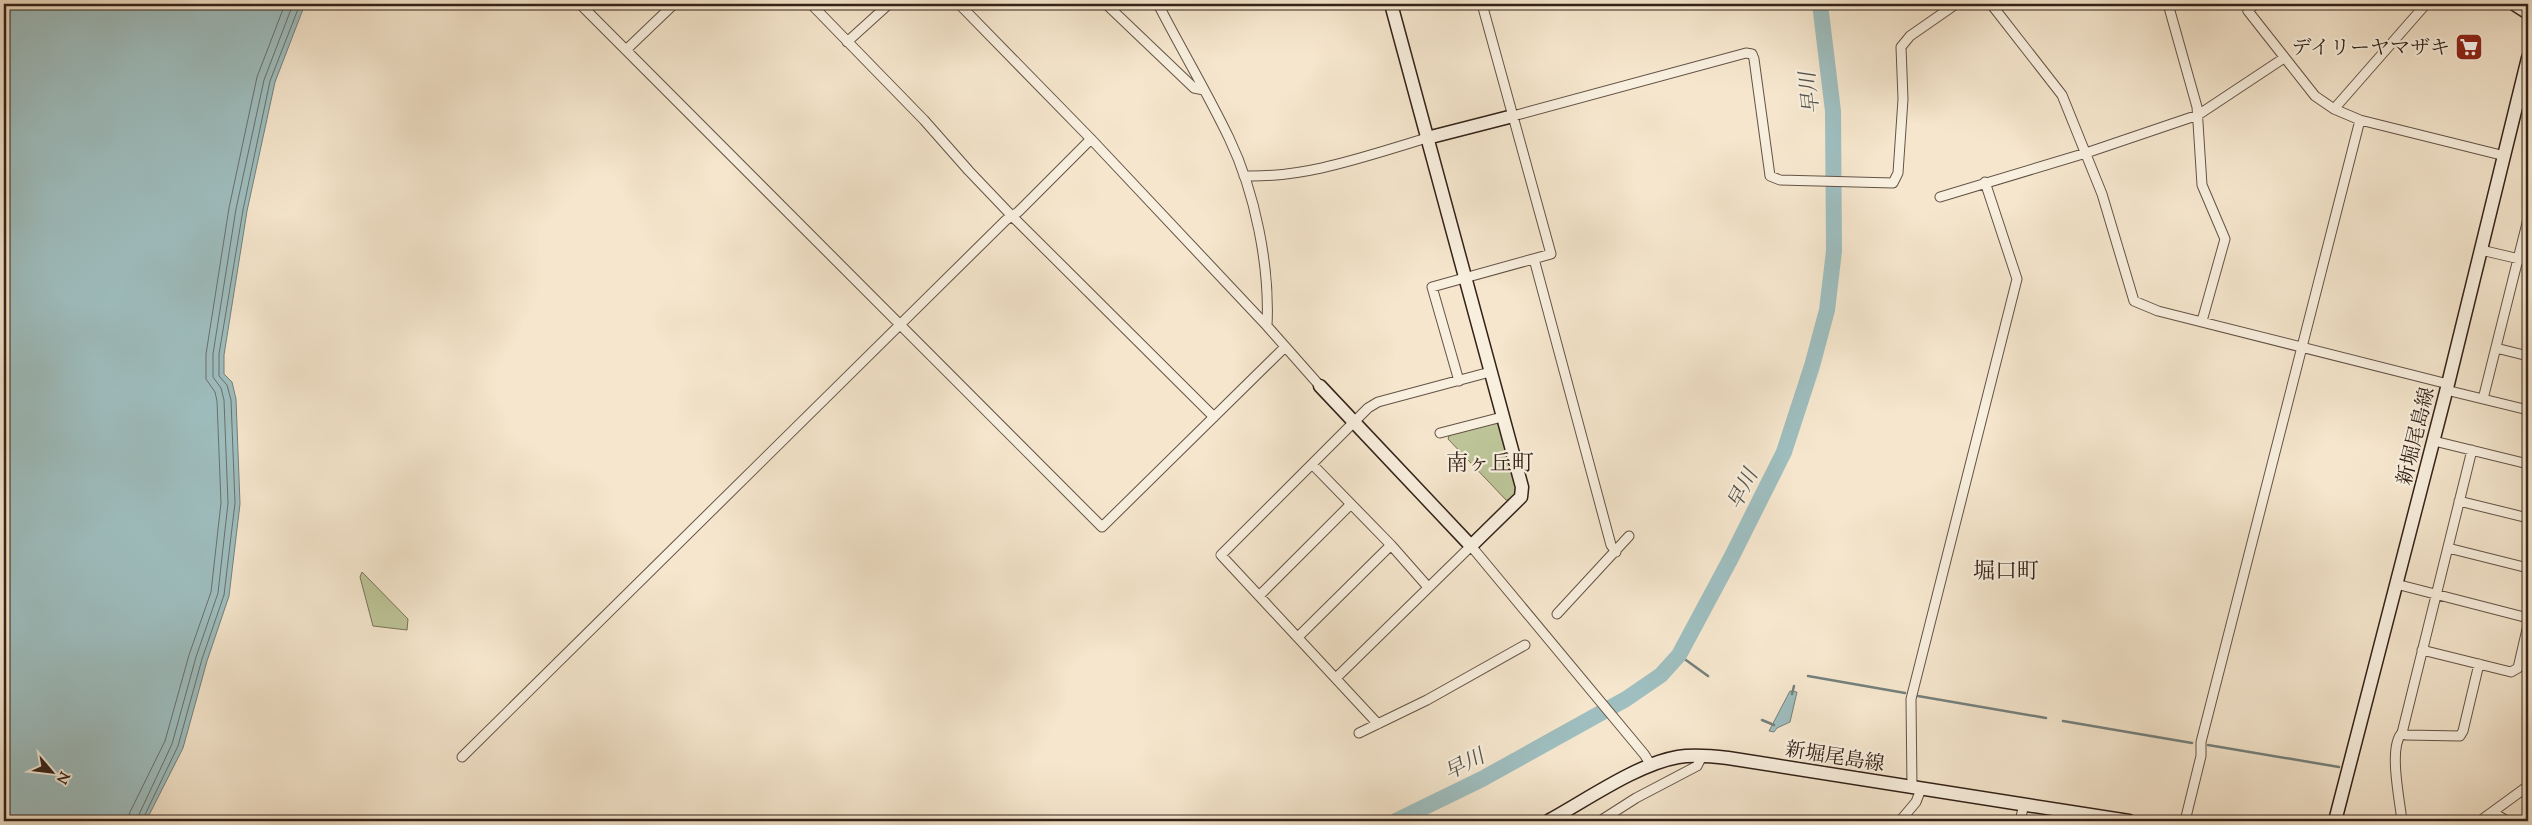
<svg xmlns="http://www.w3.org/2000/svg" width="2532" height="825" font-family="'Sorts Mill Goudy','Noto Serif JP',serif">
	<style>
		.green { fill: #bcc498; stroke: #787358 }
		.water { fill: #9ebebf; stroke: #74807d }
		.lines { fill: none; stroke-linecap: round; stroke-linejoin: round }
		.shore { stroke: #69706c; stroke-width: 1 }
		.stream { stroke: #74807d; stroke-width: 2.5 }
		.river { stroke: #9ebebf; stroke-width: 16 }
		.street-casing { stroke: #645346; stroke-width: 11 }
		.secondary-casing { stroke: #342219; stroke-width: 15 }
		.street { stroke: #f8efde; stroke-width: 9 }
		.secondary { stroke: #f8efde; stroke-width: 12 }
		.labels { text-anchor: middle; stroke-width: 4.5; stroke-linejoin: round; paint-order: stroke }
		.poi-label { font-size: 20px; fill: #342219; stroke: #f8efde; text-anchor: end }
		.street-label { font-size: 20px; fill: #342219; stroke: #f8efde }
		.water-label { font-size: 21px; font-style: italic; fill: #54514b; stroke: #f8efde }
		.quarter-label { font-size: 22px; fill: #342219; stroke: #f8efde }
	</style>
	<rect width="100%" height="100%" fill="#f5e6cd"/>
	<filter id="stains"><feTurbulence type="fractalNoise" baseFrequency=".004" numOctaves="4"/><feColorMatrix values="0 0 0 0 .2 0 0 0 0 .09 0 0 0 0 .02 0 0 0 .5 -.17"/></filter>
	<radialGradient id="worn" r=".72"><stop offset=".6" stop-color="#630" stop-opacity="0"/><stop offset="1" stop-color="#630" stop-opacity=".3"/></radialGradient>
	<!-- green -->
	<path class="green" d="M1495,422L1498,423L1516,488V494L1510,500H1506L1448,439L1450,433Z
		M362,572L408,619L407,630L373,626L360,577Z"/>
	<!-- water -->
	<path class="water" d="M4,4H305L275,82L247,211L224,355V374L232,382L236,399L240,504L229,596L207,661L183,748L146,821H4Z
		M1790,691L1797,692L1790,722L1777,728L1774,732L1769,731Z"/>
	<g class="lines">
		<!-- shore -->
		<path class="shore" d="M128,821L130,812L165,741L189,655L211,592L221,503L217,401L215,392L206,379V354L229,208L257,77L285,4
			M136,821L172,744L196,657L218,593L228,503L224,400L221,388L213,377V354L236,209L264,80L293,4
			M142,821L178,746L202,659L224,595L235,503L231,400L227,385L219,376V354L243,210L270,81L300,4"/>
		<!-- stream -->
		<path class="stream" d="M1679,655L1708,676
			M1808,676L1905,693
			M1792,694L1794,686
			M1918,696L2046,718
			M1762,720L1774,725
			M2063,721L2192,743
			M2208,745L2339,767"/>
		<!-- river -->
		<path class="river" d="M1396,821L1482,779L1626,699L1661,675L1679,655L1731,558L1784,452L1812,366L1827,310L1834,251L1833,111L1820,4"/>
		<!-- street casing -->
		<g class="street-casing">
			<path id="street" d="M580,4L1102,527L1285,347
				M811,4L924,120L969,171L1011,215L1214,417
				M959,4L1091,139L1267,326L1320,386
				M1106,4L1194,88L1204,90
				M1158,4C1181,49 1207,92 1229,138C1255,192 1270,266 1267,326
				M1991,4L2062,95L2102,194L2134,301L2158,311L2448,384
				M2168,4L2197,107L2202,185L2225,239L2202,321
				M2255,4L2248,11L2315,96L2334,109L2360,120L2505,156
				M847,42L889,4
				M627,49L674,4
				M2334,109L2426,4
				M1513,116L1746,53L1752,54L1754,59L1770,176L1780,180L1893,183L1898,173L1903,99L1901,47L1910,36L1956,4
				M1244,176C1307,178 1366,156 1427,138
				M1940,197L2086,153L2198,115L2284,58
				M2481,250L2528,261
				M1534,259L1611,545L1616,552
				M2496,348L2528,356
				M1459,381L1432,287L1551,254L1482,4
				M2446,390L2528,410
				M2483,399L2528,219
				M1440,433L1502,417
				M2434,441L2528,464
				M2472,450L2402,733L2406,735L2460,736L2463,731L2479,664
				M1312,464L1391,545L1428,587
				M2459,501L2528,518
				M2448,548L2528,568
				M2396,584L2528,618
				M1259,596L1351,504
				M1557,614L1629,536
				M1298,637L1391,545
				M2422,650L2511,672L2518,668L2528,625
				M1336,678L1471,546L1644,754L1651,765
				M1378,724L1221,555L1368,408L1378,402L1490,372
				M1359,733L1427,700L1525,645
				M462,757L1006,220L1018,212L1091,139
				M1912,787L1911,699L2017,279L1985,182
				M2494,813L2507,821
				M1600,821L1636,798L1697,766L1702,756
				M1900,821L1916,802L1921,789
				M2020,821L2024,804
				M2185,821L2201,756V742L2360,120
				M2402,821C2400,801 2388,747 2402,733
				M2480,821L2528,786"/>
		</g>
		<!-- secondary casing -->
		<g class="secondary-casing">
			<path id="secondary" d="M2514,4L2528,13
				M1427,138L1513,116
				M1320,386L1471,546L1521,497L1522,487L1391,4
				M1548,821C1585,801 1637,764 1678,757C1694,754 1712,756 1728,758L2129,821
				M2335,821L2448,384L2528,58"/>
		</g>
		<!-- street -->
		<use href="#street" class="street"/>
		<!-- secondary -->
		<use href="#secondary" class="secondary"/>
	</g>
	<!-- icons -->
	<defs>
		<g id="supermarket-square" transform="scale(1.4375)"><rect x="-9" y="-9" width="18" height="18" rx="4" fill="#8f2418" stroke="#f8efde"/><path d="M-6-5.5h2.5l.6 2H6L4.5 2H-2.5L-4.4-4H-6ZM-1.5 3.2a1.3 1.3 0 1 0 .1 0ZM3 3.2a1.3 1.3 0 1 0 .1 0Z" fill="#fff"/></g>
	</defs>
	<g fill-rule="evenodd">
		<use href="#supermarket-square" x="2469" y="47"/>
	</g>
	<g class="labels">
		<!-- poi labels -->
		<g class="poi-label">
			<text x="2450" y="54">デイリーヤマザキ</text>
		</g>
		<!-- street labels -->
		<g class="street-label">
			<text transform="translate(2415 436) rotate(-76)" y="7">新堀尾島線</text>
			<text transform="translate(1835 756) rotate(9)" y="7">新堀尾島線</text>
		</g>
		<!-- water labels -->
		<g class="water-label">
			<text transform="translate(1809 93) rotate(-96)" y="7">早川</text>
			<text transform="translate(1742 489) rotate(-63)" y="7">早川</text>
			<text transform="translate(1464 764) rotate(-27)" y="7">早川</text>
		</g>
		<!-- quarter labels -->
		<g class="quarter-label">
			<text x="1490" y="470">南ヶ丘町</text>
			<text x="2006" y="578">堀口町</text>
		</g>
	</g>
	<!-- margin -->
	<rect width="2532" height="825" fill="none" stroke="#f5e6cd" stroke-width="20"/>
	<rect x="5" y="5" width="2522" height="815" fill="none" stroke="#342219" stroke-width="2.5"/>
	<rect x="10" y="10" width="2512" height="805" fill="none" stroke="#342219"/>
	<!-- north arrow -->
	<g transform="translate(52 772) rotate(118)" stroke="#f8efde" stroke-width="4" paint-order="stroke">
	<path d="M0-4L9 19L0 12L-9 19Z" fill="#342219"/>
	<text y="-8" font-size="14" font-weight="bold" text-anchor="middle" fill="#342219">N</text>
	</g>
	<rect width="100%" height="100%" filter="url(#stains)"/>
	<rect width="100%" height="100%" fill="url(#worn)"/>
</svg>
